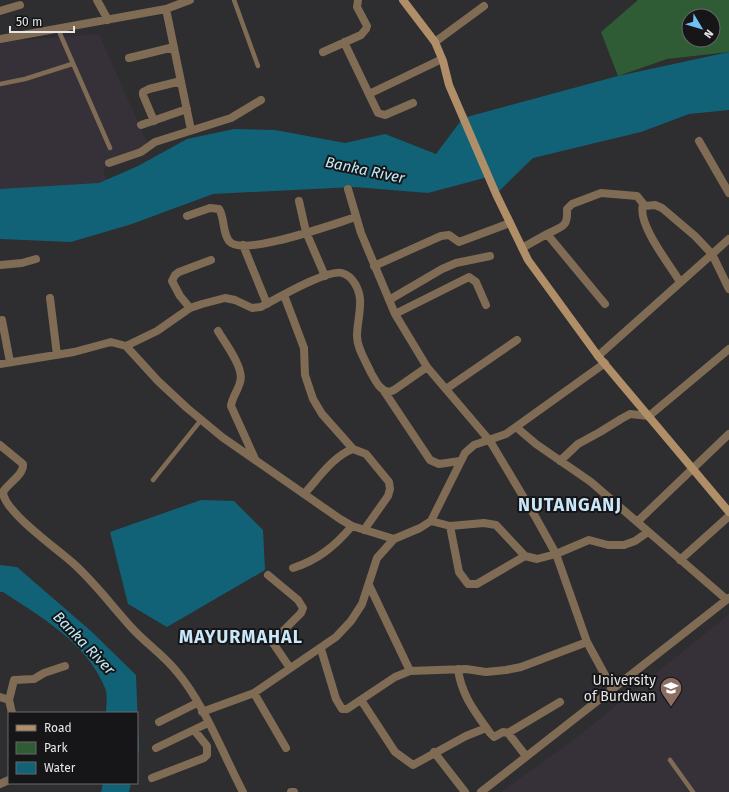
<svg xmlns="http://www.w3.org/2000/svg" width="729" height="792" font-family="'Fira Sans',sans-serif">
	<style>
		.built { fill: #363139 }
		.green { fill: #305c35; fill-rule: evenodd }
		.water { fill: #116276 }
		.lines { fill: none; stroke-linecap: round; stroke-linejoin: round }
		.lane { stroke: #806c54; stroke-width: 4.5 }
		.street { stroke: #806c54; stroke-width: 8 }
		.secondary { stroke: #af8e68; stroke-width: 8 }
		.labels { text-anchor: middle; stroke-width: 4; stroke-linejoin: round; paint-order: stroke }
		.poi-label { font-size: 14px; fill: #e6e5e7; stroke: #161517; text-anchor: end }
		.water-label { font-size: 15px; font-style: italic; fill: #bdebf9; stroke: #161517 }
		.district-label { font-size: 18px; font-weight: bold; letter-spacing: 1px; fill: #c9e7f9; stroke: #161517 }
	</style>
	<rect width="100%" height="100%" fill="#2e2d2f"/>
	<!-- built -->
	<path class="built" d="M99,34L150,149L103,169L107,181L69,197L0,193V42Z
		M729,614V792H501L576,738Z"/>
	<!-- green -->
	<path class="green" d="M638,0H729V52L667,59L618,76L601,32ZM689,16H713V40H689Z"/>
	<!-- water -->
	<path class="water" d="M729,52V110L689,114L641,132L533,158L496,194L488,177L428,193L354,187L213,194L132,224L71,242L0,239V189L99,183L138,166L187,139L234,129L275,130L345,143L385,134L436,154L463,118L618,76Z
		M201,500L234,501L263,530L265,570L167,627L128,604L110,532Z
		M0,565L17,567L92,632L136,675L139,751L137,758V713H106C106,706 108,695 105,688C87,643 41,617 3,592H0Z
		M103,783H131L129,792H101Z"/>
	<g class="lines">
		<!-- lane -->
		<path class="lane" d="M234,0L258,66
			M58,29L110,148
			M0,84L25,79L72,64
			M153,480L201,420
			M670,760L693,792"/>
		<!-- street -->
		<path class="street" d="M97,0L108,20
			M166,9L191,130
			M0,11L20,5
			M0,39L166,9L190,0
			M344,42L378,113L385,115L413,103
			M435,42L484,6
			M323,52L361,35L366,29L367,26L357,7L358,0
			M129,58L174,47
			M369,94L442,59
			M154,121L143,95V92L149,89L181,81
			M141,125L187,109
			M699,141L729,193
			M109,163L141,152L155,142L231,118L261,100
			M348,189L361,233L395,314L427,367L490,441L536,518L556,554L587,642L612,688
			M299,201L306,232L325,276
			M643,205C637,224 670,265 680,282
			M187,216L210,208L219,209C225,218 222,232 229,241C242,258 336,223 356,217
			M547,234C563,226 568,227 567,209L572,204L601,193L637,196L645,206L655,205L662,208L695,236L712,254L729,289
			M243,245L267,304
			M522,248L547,234L605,304
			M0,265L22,263L36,259
			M374,266L441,236L449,235L459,242L510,223
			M284,295L304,348L305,375L313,399L322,414L353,449
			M50,298L57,355
			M389,300L442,269L456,263L490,256
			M190,308L180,296L172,281L175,275L179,272L211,260
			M395,314L469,277L476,282L486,305
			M2,320L10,362
			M218,331C225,343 245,369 240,382C238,391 232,397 231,406L255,459
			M126,346L157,331L190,308L202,304L225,298L235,300L252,308L261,307C276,299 327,269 342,273C353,276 359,289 360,299C361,311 357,324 357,336C357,349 366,361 371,373C376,381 379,390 389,392L394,390L427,367
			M598,356L729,239
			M0,364L74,352L111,342L126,346L158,381L187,408L222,437L340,519L352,526L394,539L420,528L431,521L465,453L474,445L506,434L605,363
			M446,389L517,340
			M384,391L430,460L439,464L460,461
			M516,427L536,444L591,482L726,599
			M0,445L23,464C24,475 8,483 3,492C3,511 59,550 74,564C95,583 112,606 131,627C145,643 164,655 177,672C203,702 224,756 243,792
			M560,461L578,444L600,432L621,419L630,414L649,416L729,349
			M304,494C318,479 333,456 353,449L366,454L389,482L390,489L388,496L364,530
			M431,521L450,526L484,523L496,525L525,556L537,559L556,554L589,540L608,545H624L635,541L648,532
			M637,522L729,434
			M450,526L459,572L468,584H477L525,556
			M680,560L729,516
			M293,568C318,560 335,546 352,526
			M268,575L298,600L303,608L301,613L277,637L273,643L290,668
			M369,585L410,671
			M321,649L336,699L342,709H347L395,677L410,671L466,669L486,672L506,670L521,667L587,642
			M458,669C461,695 476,713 490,733L494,737L503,732L508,733L526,756
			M254,693L286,748
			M0,697L9,700L12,713
			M9,700L14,680L34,679L44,673L65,666
			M361,700L395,752L413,765L466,736L486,728
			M202,712L254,693L336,637L351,621L362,604L377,558L394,539
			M159,722L197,703
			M508,733L560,702
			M156,748L208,723
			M434,752L465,792
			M152,778L204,758L207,755V746L194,730
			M0,784L9,780
			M291,792H294
			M481,792L729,598"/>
		<!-- secondary -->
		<path class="secondary" d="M403,0L435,42L443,61L449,85L496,194L528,260L598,356L729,512"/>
	</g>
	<!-- icons -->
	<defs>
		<g id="university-pin" transform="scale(1.15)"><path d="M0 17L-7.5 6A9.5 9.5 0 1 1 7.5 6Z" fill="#8d6e63" stroke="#161517"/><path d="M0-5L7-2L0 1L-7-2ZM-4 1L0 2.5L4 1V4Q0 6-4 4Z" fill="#fff"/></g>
	</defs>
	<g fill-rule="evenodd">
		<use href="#university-pin" x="671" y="688"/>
	</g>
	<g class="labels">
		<!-- poi labels -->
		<g class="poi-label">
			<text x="656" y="685">University<tspan x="656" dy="16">of Burdwan</tspan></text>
		</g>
		<!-- water labels -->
		<g class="water-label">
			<text transform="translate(365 170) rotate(12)" y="5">Banka River</text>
			<text transform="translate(84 643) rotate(46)" y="5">Banka River</text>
		</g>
		<!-- district labels -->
		<g class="district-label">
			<text x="570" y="511">NUTANGANJ</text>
			<text x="241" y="643">MAYURMAHAL</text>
		</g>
	</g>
	<!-- legend -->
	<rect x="8" y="712" width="130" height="72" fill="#161517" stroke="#69686a"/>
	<rect x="16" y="725" width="20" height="6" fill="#af8e68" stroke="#69686a"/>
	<text x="44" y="732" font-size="12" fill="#e6e5e7">Road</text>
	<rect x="16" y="742" width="20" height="12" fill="#305c35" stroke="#69686a"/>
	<text x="44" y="752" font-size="12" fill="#e6e5e7">Park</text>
	<rect x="16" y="762" width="20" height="12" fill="#116276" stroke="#69686a"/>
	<text x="44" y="772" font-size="12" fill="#e6e5e7">Water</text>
	<!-- north arrow -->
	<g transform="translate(701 28) rotate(128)"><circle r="19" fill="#161517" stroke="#69686a"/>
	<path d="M0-3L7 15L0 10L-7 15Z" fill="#6dc2f3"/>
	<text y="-6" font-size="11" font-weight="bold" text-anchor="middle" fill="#e6e5e7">N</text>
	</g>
	<!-- scale -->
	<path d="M10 26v6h64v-6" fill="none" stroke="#e6e5e7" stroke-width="2"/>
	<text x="16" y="26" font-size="12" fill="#e6e5e7" stroke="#161517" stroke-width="3" paint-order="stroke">50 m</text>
</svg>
